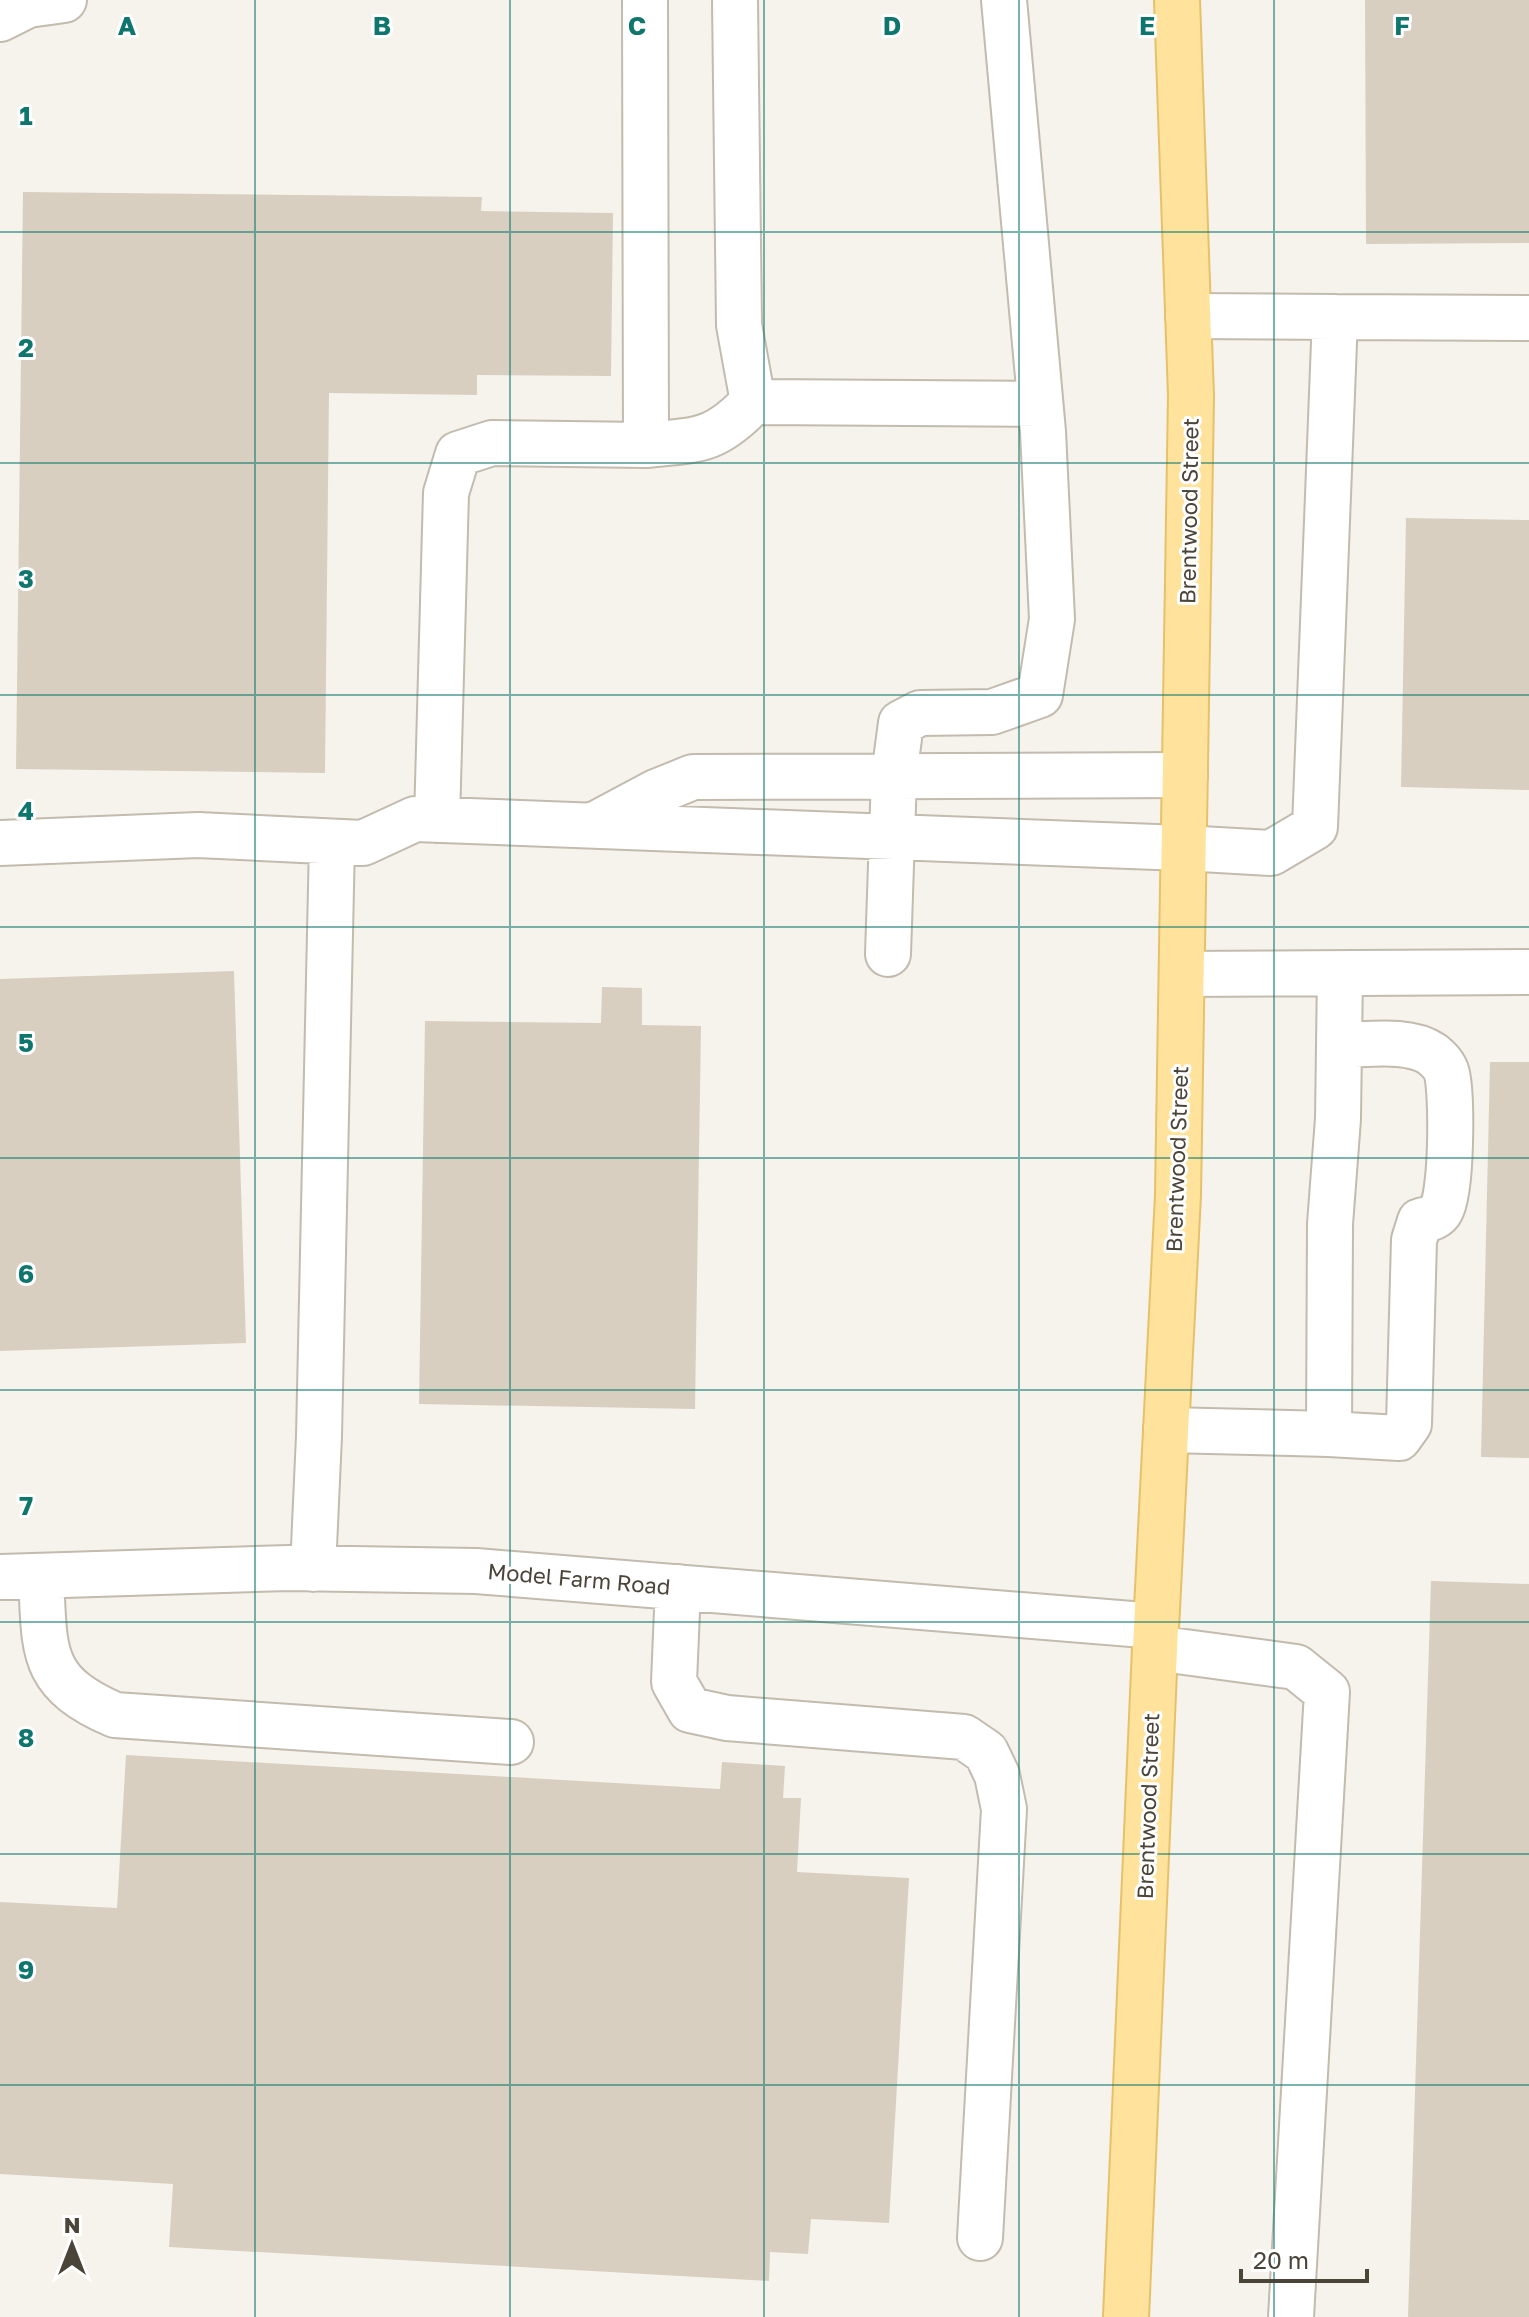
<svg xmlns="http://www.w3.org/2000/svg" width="1529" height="2317" font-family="'Golos Text',sans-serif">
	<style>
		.building { fill: #d8cfc1 }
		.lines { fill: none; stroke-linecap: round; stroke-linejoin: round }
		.minor-casing { stroke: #c2bbae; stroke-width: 48 }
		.major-casing { stroke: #e6c16a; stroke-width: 48 }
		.minor { stroke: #fff; stroke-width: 44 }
		.major { stroke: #ffe39c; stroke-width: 44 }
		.grid { fill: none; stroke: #0f766e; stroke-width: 2; stroke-opacity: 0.55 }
		.labels { text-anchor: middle; stroke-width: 6; stroke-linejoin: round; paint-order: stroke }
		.street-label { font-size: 22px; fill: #4b4439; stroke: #fff }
		.grid-label { font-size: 26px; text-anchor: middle; font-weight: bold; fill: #0f766e; stroke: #fff; stroke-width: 6; stroke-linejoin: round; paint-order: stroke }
	</style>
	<rect width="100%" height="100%" fill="#f6f3ec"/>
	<!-- building -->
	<path class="building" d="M1365,0H1529V243L1366,244Z
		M23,192L482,197L481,211L613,213L611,376L477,375V395L329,393L325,773L16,769Z
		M1406,518L1529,520V790L1401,787Z
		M234,971L246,1343L0,1351V979Z
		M602,987L642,988V1025L701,1026L695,1409L419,1404L425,1021L601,1023Z
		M1490,1062H1529V1458L1481,1457Z
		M1431,1581L1529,1584V2317H1408Z
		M126,1755L720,1789L722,1762L785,1766L783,1798H801L797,1872L909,1878L889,2223L811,2219L808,2254L770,2252L769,2281L169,2247L173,2184L0,2174V1902L117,1908Z"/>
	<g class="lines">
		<!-- minor casing -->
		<g class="minor-casing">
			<path id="minor" d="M735,0L739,325L753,402
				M0,19L28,5L64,0
				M1335,317L1529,318
				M646,445C699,440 715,442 753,402L1040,404
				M437,820L446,493L458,454L492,443L646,445L645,0
				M596,824L656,792L693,777L1185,775
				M0,843L198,835L363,843L415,819L1183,848L1271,853L1315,827L1335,317L1188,316
				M888,954L894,776L901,723L920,713L992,712L1040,695L1052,619L1043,432L1004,0
				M1182,974L1529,972
				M1166,1430L1329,1434L1330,1224L1338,1119L1340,974
				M1329,1434L1399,1438L1409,1424L1414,1240L1420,1221C1428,1219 1437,1218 1441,1210C1452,1192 1452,1096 1447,1074C1445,1065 1438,1059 1432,1054C1408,1038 1367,1045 1340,1045
				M313,1569L319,1436L332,842
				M41,1576C45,1650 38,1682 115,1715L511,1742
				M0,1577L289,1568L476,1571L1156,1626
				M678,1587L674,1682L690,1710L727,1718L964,1737L986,1752L997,1775L1004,1809L980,2238
				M1155,1648L1296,1667L1327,1692L1291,2317"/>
		</g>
		<!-- major casing -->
		<g class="major-casing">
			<path id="major" d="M1126,2317L1155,1648L1178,1195L1191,396L1177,0"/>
		</g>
		<!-- minor -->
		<use href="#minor" class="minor"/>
		<!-- major -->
		<use href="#major" class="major"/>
	</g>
	<!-- grid -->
	<path class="grid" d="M255,0V2317M510,0V2317M764,0V2317M1019,0V2317M1274,0V2317M0,232H1529M0,463H1529M0,695H1529M0,927H1529M0,1158H1529M0,1390H1529M0,1622H1529M0,1854H1529M0,2085H1529"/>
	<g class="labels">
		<!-- street labels -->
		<g class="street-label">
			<text transform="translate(1189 511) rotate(-89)" y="8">Brentwood Street</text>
			<text transform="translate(1177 1159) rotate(-88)" y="8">Brentwood Street</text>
			<text transform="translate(579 1579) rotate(5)" y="8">Model Farm Road</text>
			<text transform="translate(1148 1806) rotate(-88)" y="8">Brentwood Street</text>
		</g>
	</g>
	<g class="grid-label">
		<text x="127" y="35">A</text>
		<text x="382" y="35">B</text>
		<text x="637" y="35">C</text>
		<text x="892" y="35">D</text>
		<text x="1147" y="35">E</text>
		<text x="1402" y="35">F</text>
		<text x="26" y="125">1</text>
		<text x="26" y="357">2</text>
		<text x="26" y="588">3</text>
		<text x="26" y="820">4</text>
		<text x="26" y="1052">5</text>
		<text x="26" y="1283">6</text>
		<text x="26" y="1515">7</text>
		<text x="26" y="1747">8</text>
		<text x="26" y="1979">9</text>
	</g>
	<!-- north arrow -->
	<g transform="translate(72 2245)" stroke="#ffffff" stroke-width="6" paint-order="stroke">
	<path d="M0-6L14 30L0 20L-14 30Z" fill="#4b4439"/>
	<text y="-12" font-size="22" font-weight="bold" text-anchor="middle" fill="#4b4439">N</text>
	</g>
	<!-- scale -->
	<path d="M1241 2269v12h126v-12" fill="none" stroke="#4b4439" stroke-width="4"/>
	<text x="1253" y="2269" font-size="24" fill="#4b4439" stroke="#ffffff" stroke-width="6" paint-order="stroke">20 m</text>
</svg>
